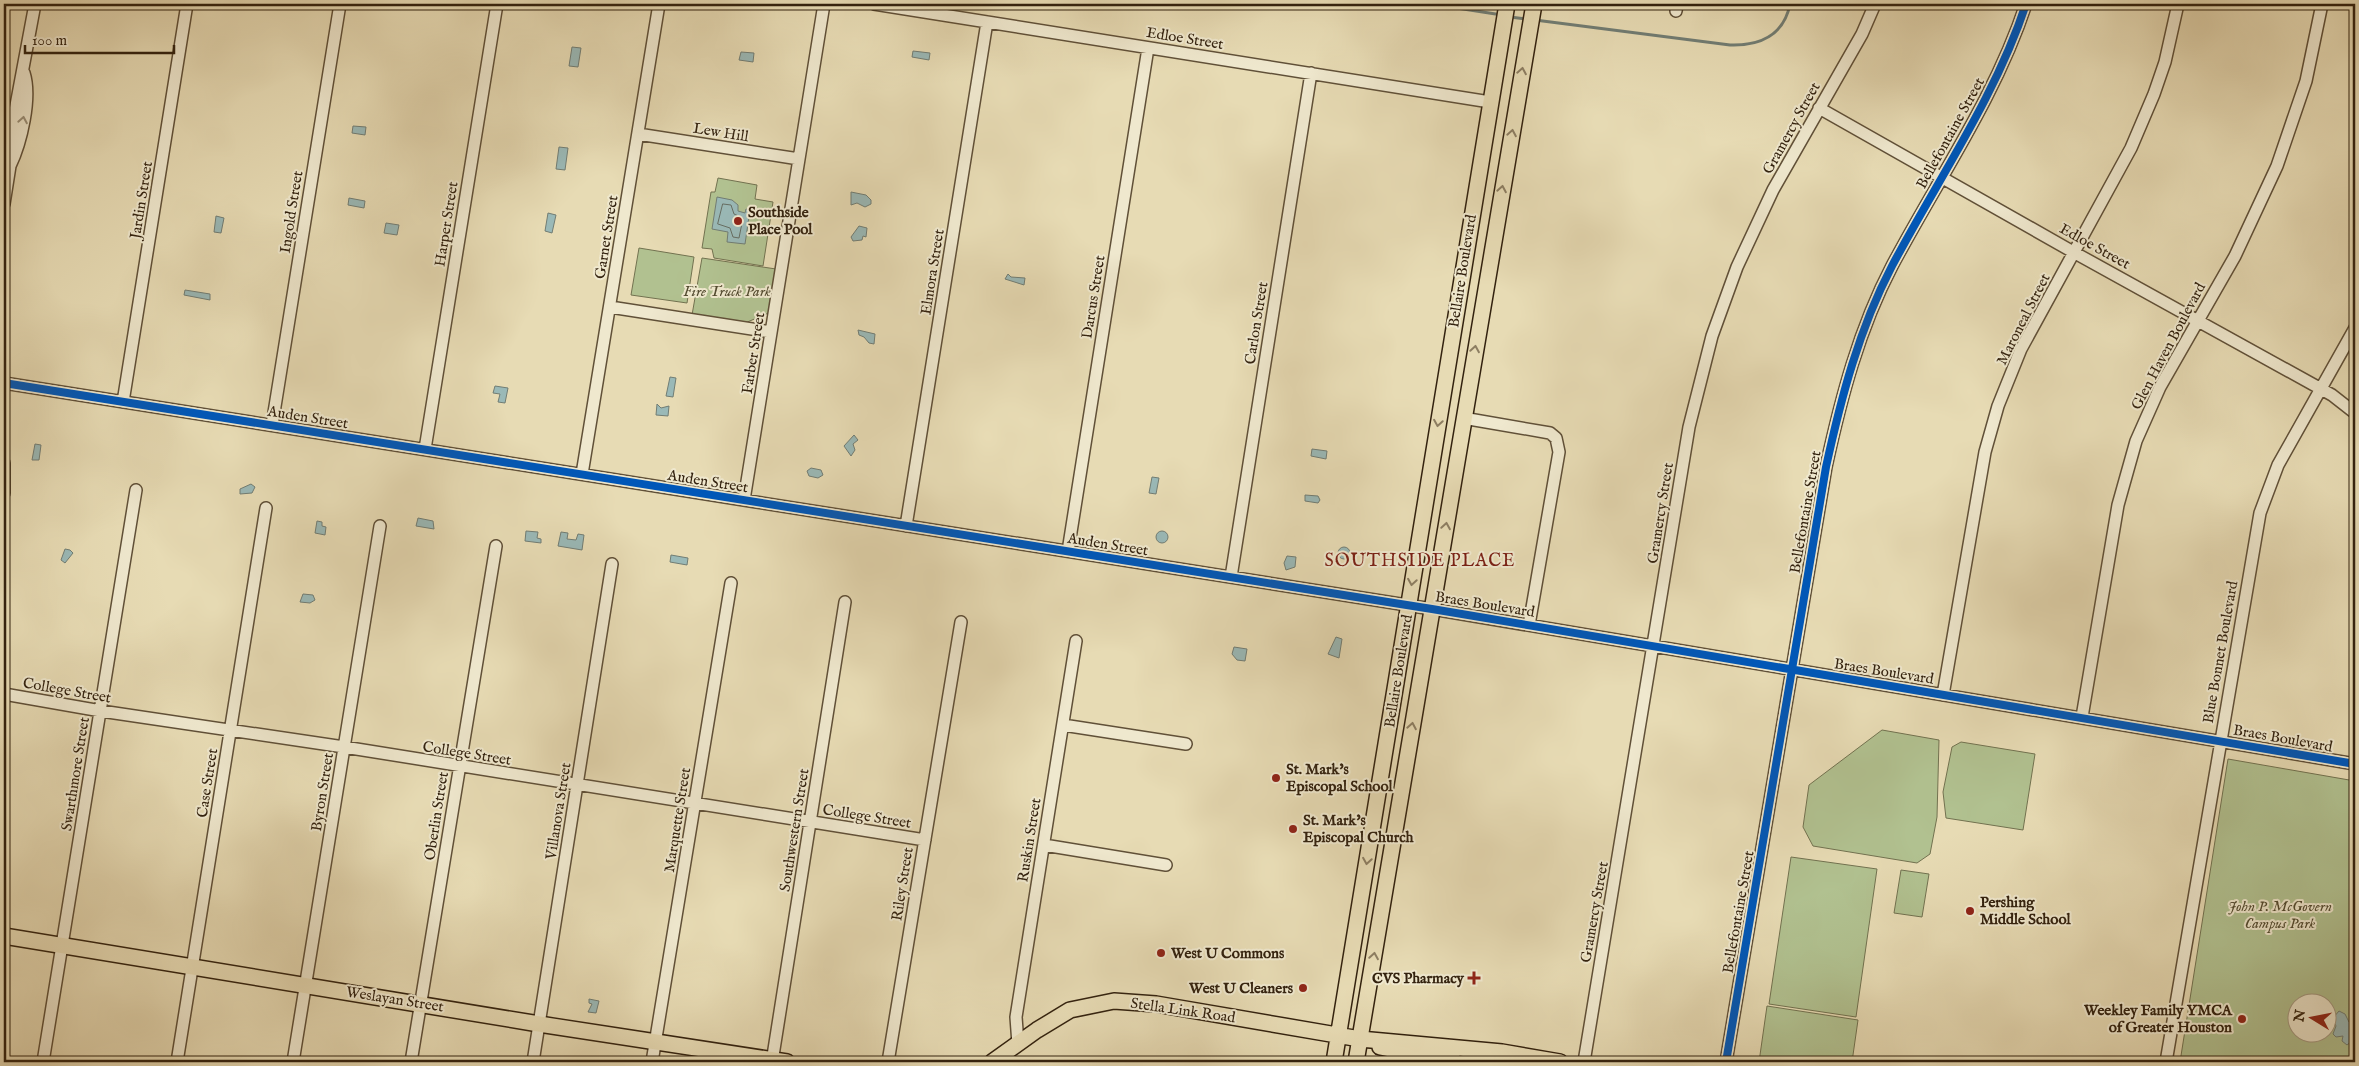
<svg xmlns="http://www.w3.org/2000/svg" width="2359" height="1066" font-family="'IM FELL English',serif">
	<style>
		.green { fill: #b1c190; stroke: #727250; fill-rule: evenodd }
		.water { fill: #9ab9b7; stroke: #717d74 }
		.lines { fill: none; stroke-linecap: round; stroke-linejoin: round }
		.shore { stroke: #666e63; stroke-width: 1 }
		.stream { stroke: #717d74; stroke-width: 3 }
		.minor-casing { stroke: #605038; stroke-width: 14 }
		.major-casing { stroke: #33220f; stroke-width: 18 }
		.minor { stroke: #efe8ce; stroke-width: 11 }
		.major { stroke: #e7dbb4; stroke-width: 15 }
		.cycleway-casing { stroke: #efe8ce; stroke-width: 11 }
		.cycleway { stroke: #0057b8; stroke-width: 8 }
		.oneway { stroke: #8d7e62 }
		.oneway2 { stroke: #9a8f78 }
		.poi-dot { fill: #8f2418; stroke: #efe8ce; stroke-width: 2 }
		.labels { text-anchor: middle; stroke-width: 4; stroke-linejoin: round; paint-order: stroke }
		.street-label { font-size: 15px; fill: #33220f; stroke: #efe8ce }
		.poi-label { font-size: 15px; font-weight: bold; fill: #33220f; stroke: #efe8ce; text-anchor: start }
		.park-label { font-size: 15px; font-style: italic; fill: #524a2f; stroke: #efe8ce }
		.quarter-label { font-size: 18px; letter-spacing: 1px; fill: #7a1f14; stroke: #efe8ce }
	</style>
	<rect width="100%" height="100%" fill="#e7dbb4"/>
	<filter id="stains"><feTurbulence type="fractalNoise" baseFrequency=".004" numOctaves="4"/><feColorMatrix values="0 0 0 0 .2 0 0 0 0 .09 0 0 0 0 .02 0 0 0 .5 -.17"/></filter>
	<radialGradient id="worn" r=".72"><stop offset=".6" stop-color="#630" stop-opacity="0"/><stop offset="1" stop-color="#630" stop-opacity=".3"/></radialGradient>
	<!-- green -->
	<path class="green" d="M718,178L757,185L755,199L773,202L763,266L714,258L712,249L702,248L711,192H715Z
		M639,248L694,257L687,303L631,295Z
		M702,258L776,269L771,312L745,323L692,315Z
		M1882,730L1939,740L1937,817L1930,854L1917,863L1813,846L1803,827L1809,785Z
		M1961,742L2035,754L2023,830L1946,818L1943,792L1952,747Z
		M2228,759L2355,781V1062H2180ZM2296,1004H2326V1034H2296Z
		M1791,857L1877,869L1856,1017L1769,1004Z
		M1901,870L1929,874L1922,917L1894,913Z
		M1767,1006L1858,1020L1852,1062H1759Z"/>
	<!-- water -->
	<path class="water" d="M572,47L581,48L578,67L569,66Z
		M913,51L930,53L929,60L912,57Z
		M741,52L754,53L753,62L739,60Z
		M353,126L366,127L365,135L352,133Z
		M559,147L568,148L565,170L556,169Z
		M851,192L866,195L871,200V204L865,207L857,203L851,205Z
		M717,197L732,200L738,205V211L745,213L746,209L750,210L745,244L727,242L728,232L712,229Z
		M349,198L365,201L364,208L348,205Z
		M548,213L556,215L552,233L545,231Z
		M216,216L224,218L221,233L214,232Z
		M386,223L399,225L397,235L384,233Z
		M859,226L867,228L866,237L863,236L862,240L853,241L851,237Z
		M1008,274L1011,277L1025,278L1024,285L1005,279Z
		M185,290L210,294V300L184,295Z
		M858,330L875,334L874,344L869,343L864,337L859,335Z
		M670,377L676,378L673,397L666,396Z
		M495,386L508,388L505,403L498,402L500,394L493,393Z
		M657,404L661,408L669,406L668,416L656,415Z
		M854,435L858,440L853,444L855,450L851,456L844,446Z
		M35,444L41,445L39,460H32Z
		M1312,449L1327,451L1326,459L1311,456Z
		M811,468L821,470L823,475L818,478L809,476L807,471Z
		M1152,477L1159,478L1156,494L1149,493Z
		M251,484L255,487L252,493L240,494V489Z
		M1305,495L1318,496L1320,500L1318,503L1305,501Z
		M418,518L433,521L434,529L416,526Z
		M317,521L322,522V526L326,527L325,535L315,533Z
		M1156 537a6 6 0 1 1 12 0a6 6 0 1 1-12 0Z
		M526,531L538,532L537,538L541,539V543L525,541Z
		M561,532L568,533L567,539L576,540L578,534L584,535L582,550L558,546Z
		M1338 553a6 6 0 1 1 12 0a6 6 0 1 1-12 0Z
		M65,549L70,550L73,553L65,563L61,560Z
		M671,555L688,558L687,565L670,562Z
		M1287,556L1296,557L1295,567L1286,570L1284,563Z
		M303,594L313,595L315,600L310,603L300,602Z
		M1336,637L1342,639L1339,658L1328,654Z
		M1234,647L1247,649L1245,661L1237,660L1232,654Z
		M589,999L599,1001L596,1013L588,1012L592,1004L589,1003Z
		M2339,1011L2345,1014L2349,1022L2355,1018V1042L2352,1041L2347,1045L2342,1041L2343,1036L2336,1037L2333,1034L2336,1026L2333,1018Z"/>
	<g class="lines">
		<!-- shore -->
		<path class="shore" d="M723,204L731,205L734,214L743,218L739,238L733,237L730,228L718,224Z"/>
		<!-- stream -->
		<path class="stream" d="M1431,4L1502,15
			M1510,17L1526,19
			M1535,20L1730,45C1760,46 1784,35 1790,4"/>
		<!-- minor casing -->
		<g class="minor-casing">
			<path id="minor" d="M874,4L1490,102
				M1676,11L1677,4
				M1819,108L2075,253L2332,395L2355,413
				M638,134L799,159
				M10,166C21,143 32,98 24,73
				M4,204L10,166L8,148L35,4
				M610,307L771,332
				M4,383L1432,609L2355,764
				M123,402L187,4
				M1463,418L1550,433L1556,438L1559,452L1529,625
				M272,425L340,4
				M425,449L497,4
				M4,463V493
				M582,474L659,4
				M744,500L824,4
				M906,526L987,22
				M1068,551L1148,48
				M1231,577L1311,73
				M4,694L101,711L344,747L925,840
				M1943,695L1985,452L1998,406L2021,349L2131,148L2154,94L2165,62L2178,4
				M2082,717L2118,505L2136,441L2160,387L2235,256L2277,166L2306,81L2322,4
				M1063,725L1186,744
				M1044,845L1166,865
				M1018,1044L1016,1017L1076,641
				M43,1062L136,490
				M177,1062L266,508
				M293,1062L380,526
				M411,1062L496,546
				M533,1062L612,564
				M652,1062L731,583
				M772,1062L845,602
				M888,1062L961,622
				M1584,1062L1689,427L1712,336L1737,267L1773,190L1862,34L1875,4
				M1726,1062L1826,467C1841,398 1859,329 1892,266C1938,179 1995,98 2026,4
				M2166,1062L2260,513L2278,465L2355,328"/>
		</g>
		<!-- major casing -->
		<g class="major-casing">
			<path id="major" d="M4,936L539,1024L787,1062
				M1380,1047L1455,1062
				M992,1062L1037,1030L1070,1010L1114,1001L1156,1004L1360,1039L1502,1052L1560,1062
				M1334,1062L1507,4
				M1356,1062L1534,4"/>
		</g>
		<!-- minor -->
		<use href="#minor" class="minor"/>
		<!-- major -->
		<use href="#major" class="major"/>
		<!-- cycleway casing -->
		<g class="cycleway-casing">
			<path id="cycleway" d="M4,383L1432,609L2355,764
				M1726,1062L1826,467C1841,398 1859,329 1892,266C1938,179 1995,98 2026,4"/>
		</g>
		<!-- cycleway -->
		<use href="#cycleway" class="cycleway"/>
	</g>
	<!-- one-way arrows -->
	<defs><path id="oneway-chevron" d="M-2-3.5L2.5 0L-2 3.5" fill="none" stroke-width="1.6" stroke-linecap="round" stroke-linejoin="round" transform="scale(1.25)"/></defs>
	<g class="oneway">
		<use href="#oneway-chevron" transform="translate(1522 71) rotate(-80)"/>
		<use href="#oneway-chevron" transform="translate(1512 133) rotate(-80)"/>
		<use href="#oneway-chevron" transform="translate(1502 189) rotate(-80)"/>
		<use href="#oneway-chevron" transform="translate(1475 349) rotate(-81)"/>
		<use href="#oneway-chevron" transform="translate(1438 423) rotate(99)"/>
		<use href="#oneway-chevron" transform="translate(1446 526) rotate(-81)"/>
		<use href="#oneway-chevron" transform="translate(1412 582) rotate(99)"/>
		<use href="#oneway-chevron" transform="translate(1412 726) rotate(-80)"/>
		<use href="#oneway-chevron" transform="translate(1367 861) rotate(99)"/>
		<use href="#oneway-chevron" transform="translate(1374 956) rotate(-81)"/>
	</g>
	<use class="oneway2" href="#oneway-chevron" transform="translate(23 120) rotate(-80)"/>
	<!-- markers -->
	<g class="poi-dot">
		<circle cx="738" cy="221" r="5"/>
		<circle cx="1276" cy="778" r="5"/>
		<circle cx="1293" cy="829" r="5"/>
		<circle cx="1970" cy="911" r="5"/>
		<circle cx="1161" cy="953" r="5"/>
		<path d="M1471.5 970.5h5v5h5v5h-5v5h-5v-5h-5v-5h5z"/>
		<circle cx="1303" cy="988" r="5"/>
		<circle cx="2242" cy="1019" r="5"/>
	</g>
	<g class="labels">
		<!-- street labels -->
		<g class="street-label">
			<text transform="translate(1185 38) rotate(9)" y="5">Edloe Street</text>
			<text transform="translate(1791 128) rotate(-61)" y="5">Gramercy Street</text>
			<text transform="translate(721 132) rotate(9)" y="5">Lew Hill</text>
			<text transform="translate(1950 133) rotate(-61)" y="5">Bellefontaine Street</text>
			<text transform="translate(141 200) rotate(-81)" y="5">Jardin Street</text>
			<text transform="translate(291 212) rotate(-81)" y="5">Ingold Street</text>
			<text transform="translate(446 224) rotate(-81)" y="5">Harper Street</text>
			<text transform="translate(606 237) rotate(-81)" y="5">Garnet Street</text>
			<text transform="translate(2095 246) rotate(29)" y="5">Edloe Street</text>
			<text transform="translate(1462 271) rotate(-81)" y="5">Bellaire Boulevard</text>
			<text transform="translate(932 272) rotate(-81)" y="5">Elmora Street</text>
			<text transform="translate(1093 297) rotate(-81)" y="5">Darcus Street</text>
			<text transform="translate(2023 319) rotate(-63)" y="5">Maroneal Street</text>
			<text transform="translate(1256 323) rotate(-81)" y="5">Carlon Street</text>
			<text transform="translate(2168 346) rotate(-62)" y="5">Glen Haven Boulevard</text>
			<text transform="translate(753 353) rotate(-81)" y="5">Farber Street</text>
			<text transform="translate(308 417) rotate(9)" y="5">Auden Street</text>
			<text transform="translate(708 481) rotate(9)" y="5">Auden Street</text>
			<text transform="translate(1805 512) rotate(-80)" y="5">Bellefontaine Street</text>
			<text transform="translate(1660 513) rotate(-81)" y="5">Gramercy Street</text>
			<text transform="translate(1108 544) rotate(9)" y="5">Auden Street</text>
			<text transform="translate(1485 604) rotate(9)" y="5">Braes Boulevard</text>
			<text transform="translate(2220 652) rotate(-80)" y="5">Blue Bonnet Boulevard</text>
			<text transform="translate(1398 671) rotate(-81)" y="5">Bellaire Boulevard</text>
			<text transform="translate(1884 671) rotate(9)" y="5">Braes Boulevard</text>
			<text transform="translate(67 690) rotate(10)" y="5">College Street</text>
			<text transform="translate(2283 738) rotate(10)" y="5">Braes Boulevard</text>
			<text transform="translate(467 753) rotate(9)" y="5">College Street</text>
			<text transform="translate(75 774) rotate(-81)" y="5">Swarthmore Street</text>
			<text transform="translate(207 783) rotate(-81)" y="5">Case Street</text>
			<text transform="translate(322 792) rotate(-81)" y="5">Byron Street</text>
			<text transform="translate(558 811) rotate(-81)" y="5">Villanova Street</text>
			<text transform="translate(436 816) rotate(-81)" y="5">Oberlin Street</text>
			<text transform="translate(867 816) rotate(9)" y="5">College Street</text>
			<text transform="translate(677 820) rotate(-81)" y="5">Marquette Street</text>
			<text transform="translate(794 830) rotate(-81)" y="5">Southwestern Street</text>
			<text transform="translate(1029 840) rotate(-81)" y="5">Ruskin Street</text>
			<text transform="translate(902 884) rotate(-81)" y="5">Riley Street</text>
			<text transform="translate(1594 912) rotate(-80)" y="5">Gramercy Street</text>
			<text transform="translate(1738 912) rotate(-80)" y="5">Bellefontaine Street</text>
			<text transform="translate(395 999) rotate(9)" y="5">Weslayan Street</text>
			<text transform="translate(1183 1010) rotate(8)" y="5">Stella Link Road</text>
		</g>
		<!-- poi labels -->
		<g class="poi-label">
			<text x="748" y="217">Southside<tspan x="748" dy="17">Place Pool</tspan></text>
			<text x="1286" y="774">St. Mark's<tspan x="1286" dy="17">Episcopal School</tspan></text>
			<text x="1303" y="825">St. Mark's<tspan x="1303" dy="17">Episcopal Church</tspan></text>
			<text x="1980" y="907">Pershing<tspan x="1980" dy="17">Middle School</tspan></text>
			<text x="1171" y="958">West U Commons</text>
			<text x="1464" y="983" text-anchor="end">CVS Pharmacy</text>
			<text x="1293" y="993" text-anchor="end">West U Cleaners</text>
			<text x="2232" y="1015" text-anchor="end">Weekley Family YMCA<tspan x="2232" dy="17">of Greater Houston</tspan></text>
		</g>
		<!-- park labels -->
		<g class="park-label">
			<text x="727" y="296">Fire Truck Park</text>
			<text x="2280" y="911">John P. McGovern<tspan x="2280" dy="17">Campus Park</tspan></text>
		</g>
		<!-- quarter labels -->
		<g class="quarter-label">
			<text x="1420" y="566">SOUTHSIDE PLACE</text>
		</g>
	</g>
	<!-- margin -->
	<rect width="2359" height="1066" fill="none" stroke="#e7dbb4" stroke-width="20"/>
	<rect x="5" y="5" width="2349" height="1056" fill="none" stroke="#33220f" stroke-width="2.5"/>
	<rect x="10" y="10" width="2339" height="1046" fill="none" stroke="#33220f"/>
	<!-- north arrow -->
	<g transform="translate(2312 1018) rotate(280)"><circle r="24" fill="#efe8ce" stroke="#a49982"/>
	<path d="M0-4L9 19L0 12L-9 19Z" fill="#8f2418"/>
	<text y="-8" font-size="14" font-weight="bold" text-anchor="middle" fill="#33220f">N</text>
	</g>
	<!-- scale -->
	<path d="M25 45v8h149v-8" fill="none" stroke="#33220f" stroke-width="2.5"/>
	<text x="32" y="45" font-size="15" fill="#33220f" stroke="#efe8ce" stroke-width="4" paint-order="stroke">100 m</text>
	<rect width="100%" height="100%" filter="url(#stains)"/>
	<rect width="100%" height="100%" fill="url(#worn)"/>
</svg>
